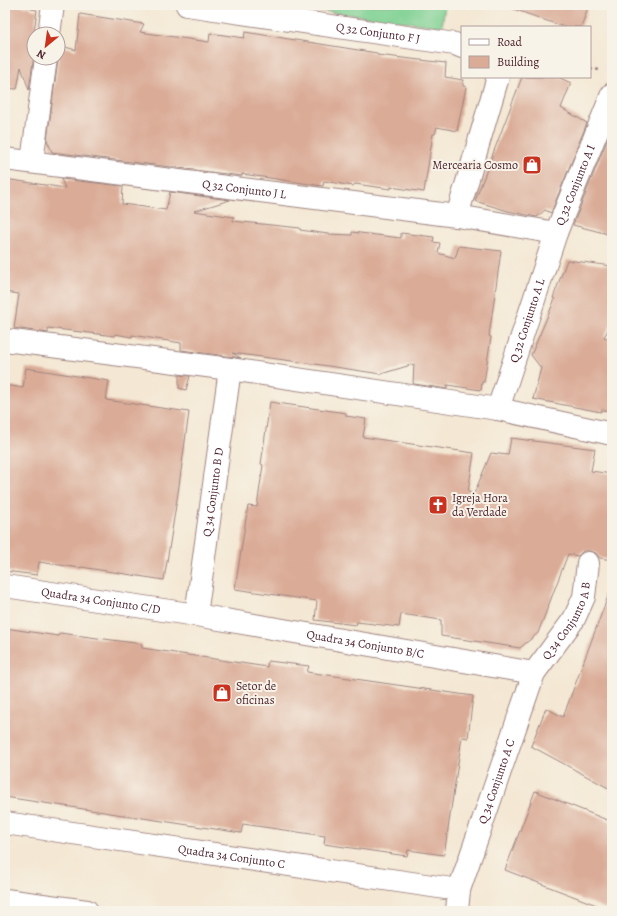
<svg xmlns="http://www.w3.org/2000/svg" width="617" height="916" font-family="Alegreya,serif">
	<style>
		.green { fill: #7dd092; stroke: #64785e }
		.building { fill: #daac97 }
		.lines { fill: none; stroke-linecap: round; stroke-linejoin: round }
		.minor-casing { stroke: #9f8480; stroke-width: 24 }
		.path { stroke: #9f8480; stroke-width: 2.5; stroke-dasharray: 3 3; stroke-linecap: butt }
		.minor { stroke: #fff; stroke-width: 22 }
		.labels { text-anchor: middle; stroke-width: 4; stroke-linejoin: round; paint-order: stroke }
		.street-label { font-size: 12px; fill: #4a1f2b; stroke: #f7f3e8 }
		.poi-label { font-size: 12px; fill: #4a1f2b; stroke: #f7f3e8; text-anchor: start }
	</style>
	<rect width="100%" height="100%" fill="#f7f3e8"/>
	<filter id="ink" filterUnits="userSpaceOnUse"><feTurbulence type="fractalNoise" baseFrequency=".025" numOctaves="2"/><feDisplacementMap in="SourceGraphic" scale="8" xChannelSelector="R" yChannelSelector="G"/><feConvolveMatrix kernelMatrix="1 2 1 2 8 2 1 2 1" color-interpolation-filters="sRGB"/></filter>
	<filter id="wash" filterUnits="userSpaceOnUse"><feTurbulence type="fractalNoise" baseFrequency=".012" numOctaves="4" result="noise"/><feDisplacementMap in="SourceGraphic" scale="16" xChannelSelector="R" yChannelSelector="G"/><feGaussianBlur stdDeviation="0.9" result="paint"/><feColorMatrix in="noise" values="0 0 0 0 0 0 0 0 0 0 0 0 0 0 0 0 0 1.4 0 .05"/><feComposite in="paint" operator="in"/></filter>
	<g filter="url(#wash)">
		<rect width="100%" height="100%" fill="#f4e8d4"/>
		<!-- green -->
		<path class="green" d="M309,5H445L442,27L308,9Z"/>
		<g id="blocks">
			<!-- building -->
			<path class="building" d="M5,5L31,7V9L37,10L33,39H34V55L29,90L21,67L17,89L5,88Z
				M512,5H589L581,27H564L511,8Z
				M80,14L144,24L140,32L209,42L210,33L244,38L245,32L377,53V55L446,63L445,77L463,80V86L466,87L457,131L437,127L435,134H433L424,192L391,187V189L355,184L353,186L324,181L323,186L242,174V176L52,152L47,140L58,60V45L76,50Z
				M522,77H558L571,83L561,108L587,123L551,213L545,210L537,217L508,211L475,201Z
				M609,135L612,137V235L573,225Z
				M5,179L65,188L61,179L123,186L122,204L166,210L170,192L230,200L194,211L234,217L233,221L300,228V230L328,234L352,235V232L401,238V233L434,237L433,242L440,243L438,253L455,258L459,246L501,251L489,336L491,337L484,382H482L481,390L447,385V389L414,384L413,383L414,364L381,374L315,364L232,353L241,358L181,350V343L132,335V337L115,334V336L48,328V333L14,328L19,294L5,292Z
				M567,260L612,266V323L604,337L612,340V411L601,410V412L533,399L541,368L531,355L555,299L553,298Z
				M26,368L109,381L106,400L189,412L178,493L164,580L81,567L80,568L39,562L37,575L5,571V385L23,388Z
				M179,375L190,376L186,390L179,388Z
				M270,402L346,413V416L366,419L363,437L474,453L468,492L474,494L491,453L508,455L511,438L595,449L591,471L612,474V560L600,558L596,553L590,551H583L578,556L568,554L538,633L520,648L441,636V620L401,614L399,627L357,622L356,625L315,620L317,601L235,589L248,506L257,507L263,465L261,464Z
				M610,591H612V790L531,746L546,708L563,717Z
				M5,628L58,636L60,633L142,644V648L267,667L268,661L309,666L307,672L473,696L468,738L462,737L444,855L408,850L407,856L324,844L325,836L243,824L241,833L5,797Z
				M535,791L612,822V911L505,870Z"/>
		</g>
	</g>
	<g filter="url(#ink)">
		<use href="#blocks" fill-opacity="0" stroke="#9f8480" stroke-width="1"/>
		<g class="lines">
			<!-- minor casing -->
			<g class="minor-casing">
				<g id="minor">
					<path id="s1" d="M187,5L455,44L462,47"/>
					<path d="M49,34L53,5"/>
					<path id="s2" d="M5,159L457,216L556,233"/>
					<path d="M32,161L46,58"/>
					<path d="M457,216L498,77"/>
					<path d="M5,340L230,369L498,409L612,434"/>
					<path id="s3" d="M498,409L556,233L612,94"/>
					<path id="s4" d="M5,586L196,615L534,673"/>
					<path id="s5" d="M196,615L230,369"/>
					<path id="s6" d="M5,823L459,890"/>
					<path d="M5,900L87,911"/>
					<path id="s7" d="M457,911L459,890L534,673L574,619L584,597L588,563"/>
				</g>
			</g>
			<!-- path -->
			<path class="path" d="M590,69L601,70"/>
			<!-- minor -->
			<use href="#minor" class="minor"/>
		</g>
	</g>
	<!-- icons -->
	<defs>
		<g id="shop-square" transform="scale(1)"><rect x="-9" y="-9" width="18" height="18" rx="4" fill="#c8321e" stroke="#f7f3e8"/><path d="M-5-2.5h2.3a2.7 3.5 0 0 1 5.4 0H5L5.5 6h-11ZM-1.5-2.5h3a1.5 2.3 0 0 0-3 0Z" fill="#fff"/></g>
		<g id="church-square" transform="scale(1)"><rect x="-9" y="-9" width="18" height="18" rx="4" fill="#c8321e" stroke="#f7f3e8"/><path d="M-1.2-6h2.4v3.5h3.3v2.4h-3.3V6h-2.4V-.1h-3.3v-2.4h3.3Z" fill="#fff"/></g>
	</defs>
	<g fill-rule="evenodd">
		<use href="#shop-square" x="532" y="165"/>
		<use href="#church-square" x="438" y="505"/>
		<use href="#shop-square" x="222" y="693"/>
	</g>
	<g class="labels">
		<!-- street labels -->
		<g class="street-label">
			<text dy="4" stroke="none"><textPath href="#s1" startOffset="193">Q 32 Conjunto F J</textPath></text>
			<text dy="4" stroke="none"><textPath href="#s3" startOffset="237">Q 32 Conjunto A I</textPath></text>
			<text dy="4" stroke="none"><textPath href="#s2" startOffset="241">Q 32 Conjunto J L</textPath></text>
			<text dy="4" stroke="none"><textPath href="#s3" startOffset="93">Q 32 Conjunto A L</textPath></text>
			<text dy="4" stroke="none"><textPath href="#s5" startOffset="124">Q 34 Conjunto B D</textPath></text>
			<text dy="4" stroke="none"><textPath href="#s4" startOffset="97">Quadra 34 Conjunto C/D</textPath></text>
			<text dy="4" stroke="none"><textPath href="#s7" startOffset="313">Q 34 Conjunto A B</textPath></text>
			<text dy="4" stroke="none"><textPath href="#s4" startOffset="365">Quadra 34 Conjunto B/C</textPath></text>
			<text dy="4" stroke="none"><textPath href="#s7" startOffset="136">Q 34 Conjunto A C</textPath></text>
			<text dy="4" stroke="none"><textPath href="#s6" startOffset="229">Quadra 34 Conjunto C</textPath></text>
		</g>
		<!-- poi labels -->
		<g class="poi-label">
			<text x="518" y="169" text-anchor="end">Mercearia Cosmo</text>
			<text x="452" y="502">Igreja Hora<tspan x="452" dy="14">da Verdade</tspan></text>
			<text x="236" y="690">Setor de<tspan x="236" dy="14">oficinas</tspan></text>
		</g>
	</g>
	<!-- margin -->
	<rect width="617" height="916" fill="none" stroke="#f7f3e8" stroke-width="20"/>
	<!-- legend -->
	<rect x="461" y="26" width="130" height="52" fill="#f7f3e8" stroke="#b29e9c"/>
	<rect x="469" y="39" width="20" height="6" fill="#ffffff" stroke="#b29e9c"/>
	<text x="497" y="46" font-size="12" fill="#4a1f2b">Road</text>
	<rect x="469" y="56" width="20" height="12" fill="#daac97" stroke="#b29e9c"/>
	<text x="497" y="66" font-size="12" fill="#4a1f2b">Building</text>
	<!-- north arrow -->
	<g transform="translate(46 46) rotate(209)"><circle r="19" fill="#f7f3e8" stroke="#b29e9c"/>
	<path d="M0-3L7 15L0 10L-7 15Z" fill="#c8321e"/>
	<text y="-6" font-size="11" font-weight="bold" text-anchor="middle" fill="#4a1f2b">N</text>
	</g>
</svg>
